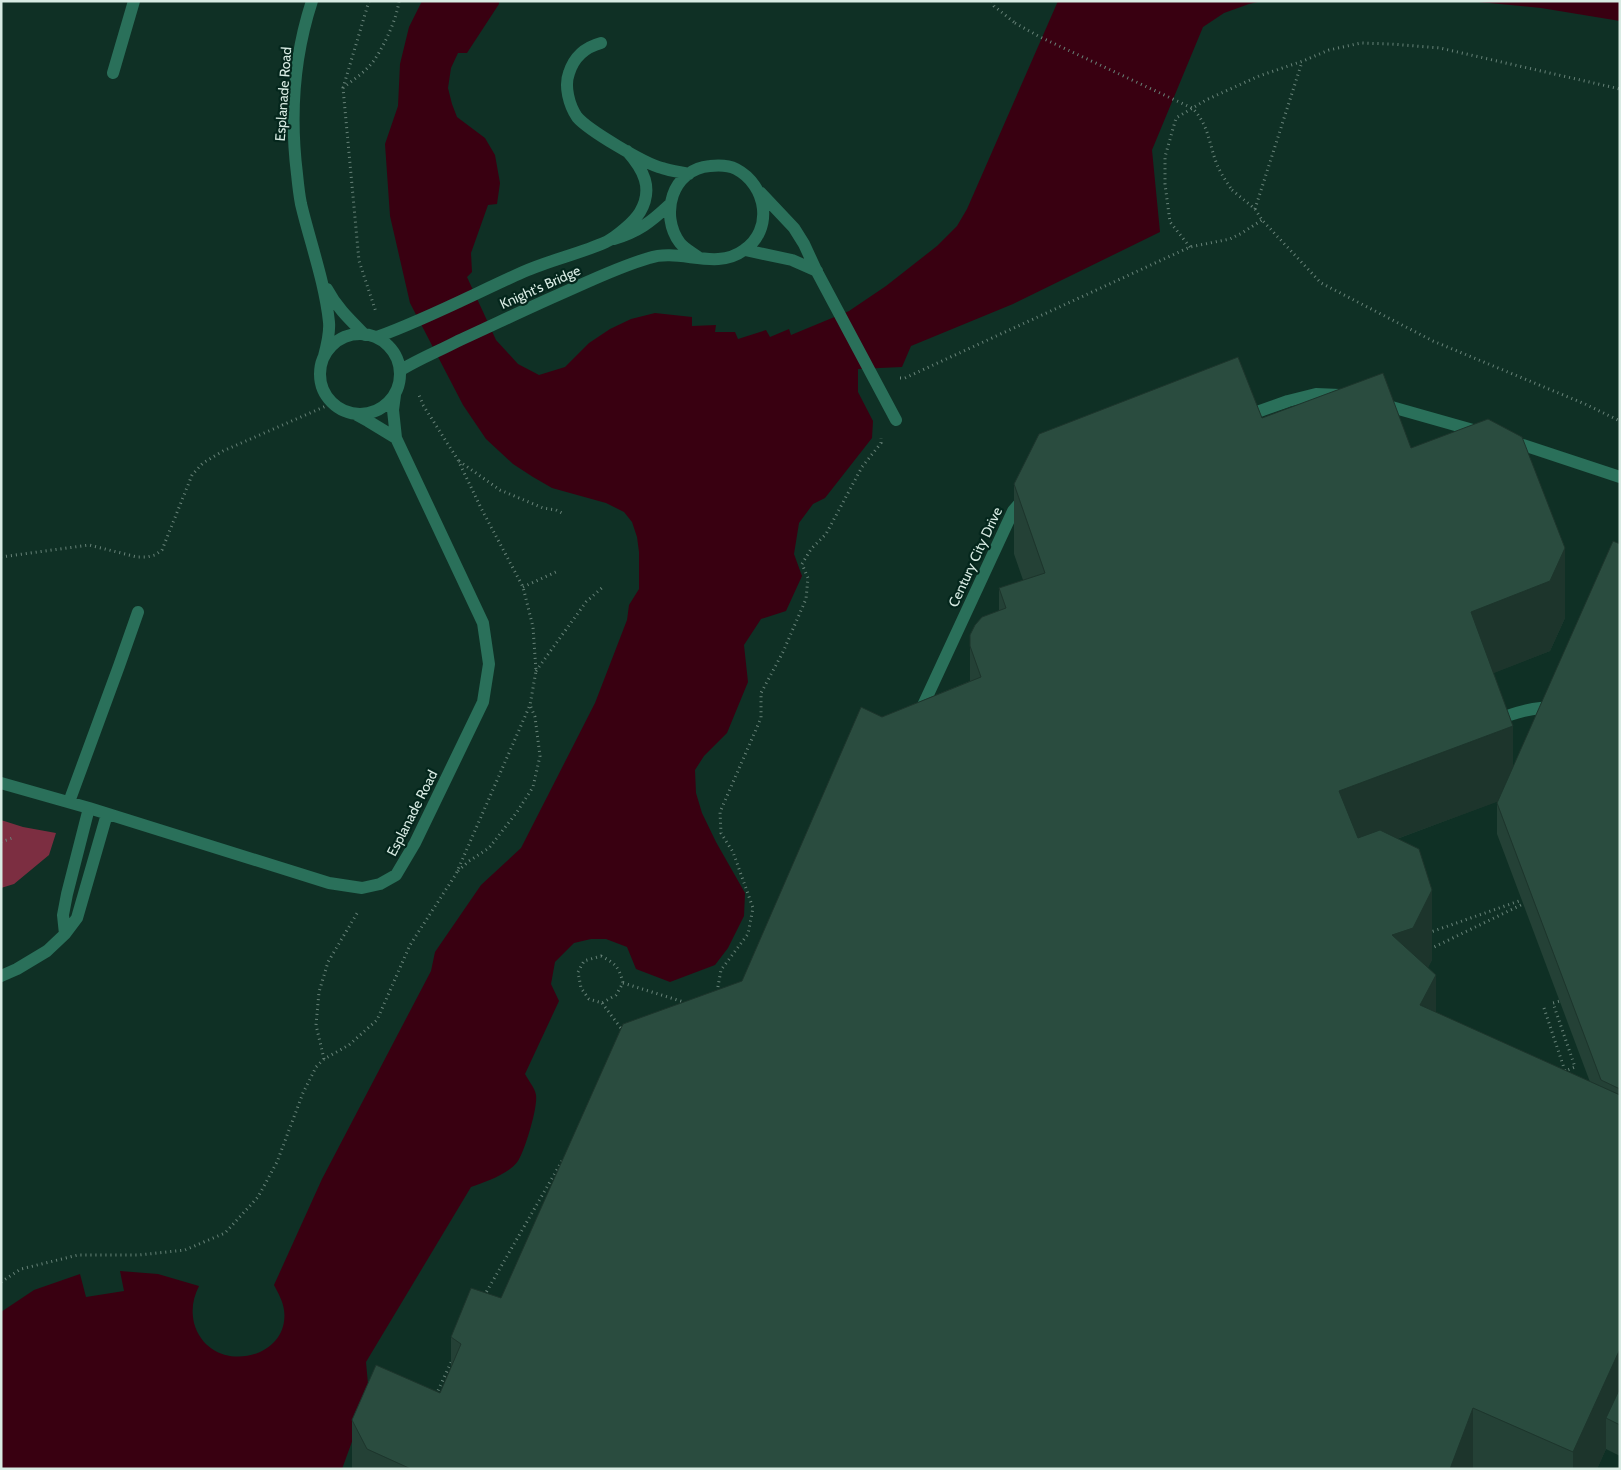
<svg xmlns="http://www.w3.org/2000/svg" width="1621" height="1470" font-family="Cabin,sans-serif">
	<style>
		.green { fill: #7c2e41 }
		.water { fill: #390011 }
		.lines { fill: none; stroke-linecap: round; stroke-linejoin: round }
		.path { stroke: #688379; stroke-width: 3; stroke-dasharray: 1 4; stroke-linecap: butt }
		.minor { stroke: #2a705a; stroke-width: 12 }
		.path-bridge { stroke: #688379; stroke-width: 3; stroke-dasharray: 1 4; stroke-linecap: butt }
		.wall { fill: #244136; fill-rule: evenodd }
		.shaded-wall { fill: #1d352c }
		.building { fill: #2a4c3f; stroke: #1d352c }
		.labels { text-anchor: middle; stroke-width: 4.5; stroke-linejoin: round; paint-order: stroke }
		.street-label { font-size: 14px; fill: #d8ebe3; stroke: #04261c }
	</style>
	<rect width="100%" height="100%" fill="#0f3025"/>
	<!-- green -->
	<path class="green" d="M1,820L23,827L56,833L49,855L14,884L1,888Z"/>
	<!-- water -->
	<path class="water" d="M422,1H499V4L467,53H458L451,68L448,88L452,104L457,117L485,138L495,155L500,183L497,204L488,205L471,253L472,272L467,277L496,340L518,364L539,375L565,367L589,343L610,329L631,319L655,313L692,317V326L716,325L715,332H735L738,339L766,330L770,337L789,329L791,335L849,311L886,286L937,246L957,226L967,209L1058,1H1262L1249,4L1224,13L1203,27L1152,150L1160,232L1013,304L911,346L902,367L858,369V392L873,421L872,438L825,498L813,504L799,523L794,554L802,576L786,611L761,619L744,645L748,682L727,733L704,756L695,770L696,793L702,813L716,842L745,893L744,916L728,948L715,965L670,982L636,969L627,947L606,939H591L574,943L555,962L551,984L559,1001L525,1074C528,1080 535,1088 536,1095C538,1107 525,1150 518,1161C509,1174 485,1182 471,1187L366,1362L369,1395L342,1469H1V1312L34,1290L80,1274L86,1297L124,1291L120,1271L158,1274L199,1286C193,1298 191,1309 194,1323C209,1377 291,1361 284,1310C283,1301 278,1293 274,1285L322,1179L431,971L435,952L481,885L521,848L595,703L627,620L629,605L639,589V552L637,537L632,522L624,512L606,503L552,488L533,477L513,464L486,439L463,405L410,303L390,216L385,144L398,106L400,64L409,27Z
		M1468,1H1620V21L1541,8Z"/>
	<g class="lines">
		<!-- path -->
		<path class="path" d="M369,1L343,88L359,261L376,312
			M992,1L994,6L1015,23
			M343,88C354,79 367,71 375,59C385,44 397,18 399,1
			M1232,190L1255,209L1262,220L1321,283L1433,341L1585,404L1620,421
			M1255,209L1302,62
			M1190,247L1170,222L1165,184V157L1176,118L1206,100L1259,76L1303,61L1329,50L1361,43L1391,44L1440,48L1620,89
			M900,378H905L1190,247L1230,239L1242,233L1262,220
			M459,461L500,490L543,508L556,510L562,513
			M1,557L89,545L137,557H147L155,555L162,550L192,475L203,463L223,451L333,403
			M523,587L558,571
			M536,671L586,602L604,586
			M1,842L15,837
			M458,871L469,861L489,848L517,812L533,787L540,756L535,717L530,705
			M1428,933L1522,900
			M1430,949L1525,903
			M601,956C615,963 619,967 623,983L616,995L602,1003L589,999L581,988L578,972L584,961Z
			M623,983L687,1003
			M717,992L721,970L748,934L753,908L733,852L721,833L720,812L761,718V693L783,652L806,599L808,578L802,564L811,549L826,534L862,467L881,443V438
			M602,1003L623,1031
			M1544,1008L1565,1071L1575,1067L1553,1003L1560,1001
			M324,1059L316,1025L319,992L328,962L359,910
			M1,1282L21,1269L78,1255H139L185,1250L225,1233L258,1197L277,1162L303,1093L316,1067L324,1059L349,1045L377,1020L410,945L456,874L530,705L536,671L533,627L523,587L481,508L458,460L423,405L419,395
			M484,1296L562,1161
			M436,1395L453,1358"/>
		<!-- minor -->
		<path class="minor" d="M312,1C294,56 290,117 297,174C298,184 299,194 301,204C310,242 325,283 329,322C330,333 327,345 324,356
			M601,43C586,47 574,57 569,73C564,86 569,105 577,117C588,130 645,164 662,168C671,171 680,172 689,174
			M113,73L134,1
			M761,193L794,228L804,244L816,270L896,420
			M614,239C638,232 651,222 669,205
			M745,250L792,260L817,271
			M327,289C337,308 350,320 365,335
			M320 374a40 40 0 1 1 80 0a40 40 0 1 1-80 0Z
			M377,337C427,319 474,294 523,272C550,260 579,254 606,242C616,237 634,222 640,212C654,188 643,169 627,151
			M401,370C419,359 439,351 458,341C491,326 524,310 558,295C588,282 618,267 649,258C680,248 716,271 744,250C774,230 767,185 736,169C728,165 719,165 710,166C672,169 659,215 680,243C685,249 693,253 698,257
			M1381,404L1480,432
			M357,415L368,421L396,438
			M1243,417L1288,401L1316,394L1340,395
			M1508,440L1620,477
			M919,714L1013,511L1025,497
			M1493,721C1514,713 1533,707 1556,707
			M1,783L89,808L329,883L362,888L380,884L396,875L415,843L483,702L489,664L483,623L396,438L393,410L395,395
			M69,802L119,666L138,612
			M65,934L63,915L67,894L89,808
			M1,976L17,969L47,951L65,934L77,918L107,814"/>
		<!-- path-bridge -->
		<path class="path-bridge" d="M1015,23L1040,37L1192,108C1208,123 1209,143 1216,162C1220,173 1226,181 1232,190"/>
	</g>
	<!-- wall -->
	<path class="wall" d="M1262,418L1411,448L1565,618L1550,651L1493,673L1513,768L1620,544V1456L1606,1449L1597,1469H352V1420L440,1393L451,1368V1337L501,1298L742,981L882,717L970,681V635L999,611V588L1023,580L1014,554V484ZM1498,801L1497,803V834L1590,1082L1436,1013L1428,967L1432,960L1397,839Z"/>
	<!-- shaded-wall -->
	<path class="shaded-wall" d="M1565,548V618L1550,651L1471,682V612Z
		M1513,726V796L1339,860V791Z
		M1432,890V960L1413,998L1392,935Z
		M1436,975V1045L1420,1005Z
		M1620,1349V1419L1606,1418V1449L1597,1469H1573V1452Z
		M1473,1408V1469H1450Z"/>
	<!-- building -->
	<path class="building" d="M1238,357L1262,418L1383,373L1411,448L1488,419L1522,437L1565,548L1550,581L1471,612L1513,726L1339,791L1358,838L1380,830L1419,849L1432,890L1413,928L1392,935L1436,975L1420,1005L1620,1095V1349L1573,1452L1473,1408L1450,1469H411L367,1449L352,1420L376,1365L440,1393L461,1344L451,1337L471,1288L501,1298L623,1024L742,981L861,707L882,717L981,677L970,646V635L975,625L982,617L1006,608L999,588L1045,573L1014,484L1039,434Z
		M1613,541L1620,544V1089L1601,1080L1497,803Z
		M1620,1388V1425L1606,1418Z"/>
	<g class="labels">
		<!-- street labels -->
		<g class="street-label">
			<text transform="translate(283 94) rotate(-86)" y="5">Esplanade Road</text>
			<text transform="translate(540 287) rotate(-24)" y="5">Knight's Bridge</text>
			<text transform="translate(975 557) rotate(-65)" y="5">Century City Drive</text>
			<text transform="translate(412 813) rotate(-63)" y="5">Esplanade Road</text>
		</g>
	</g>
	<!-- border -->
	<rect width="1621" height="1470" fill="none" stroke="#d8ebe3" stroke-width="5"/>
</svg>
